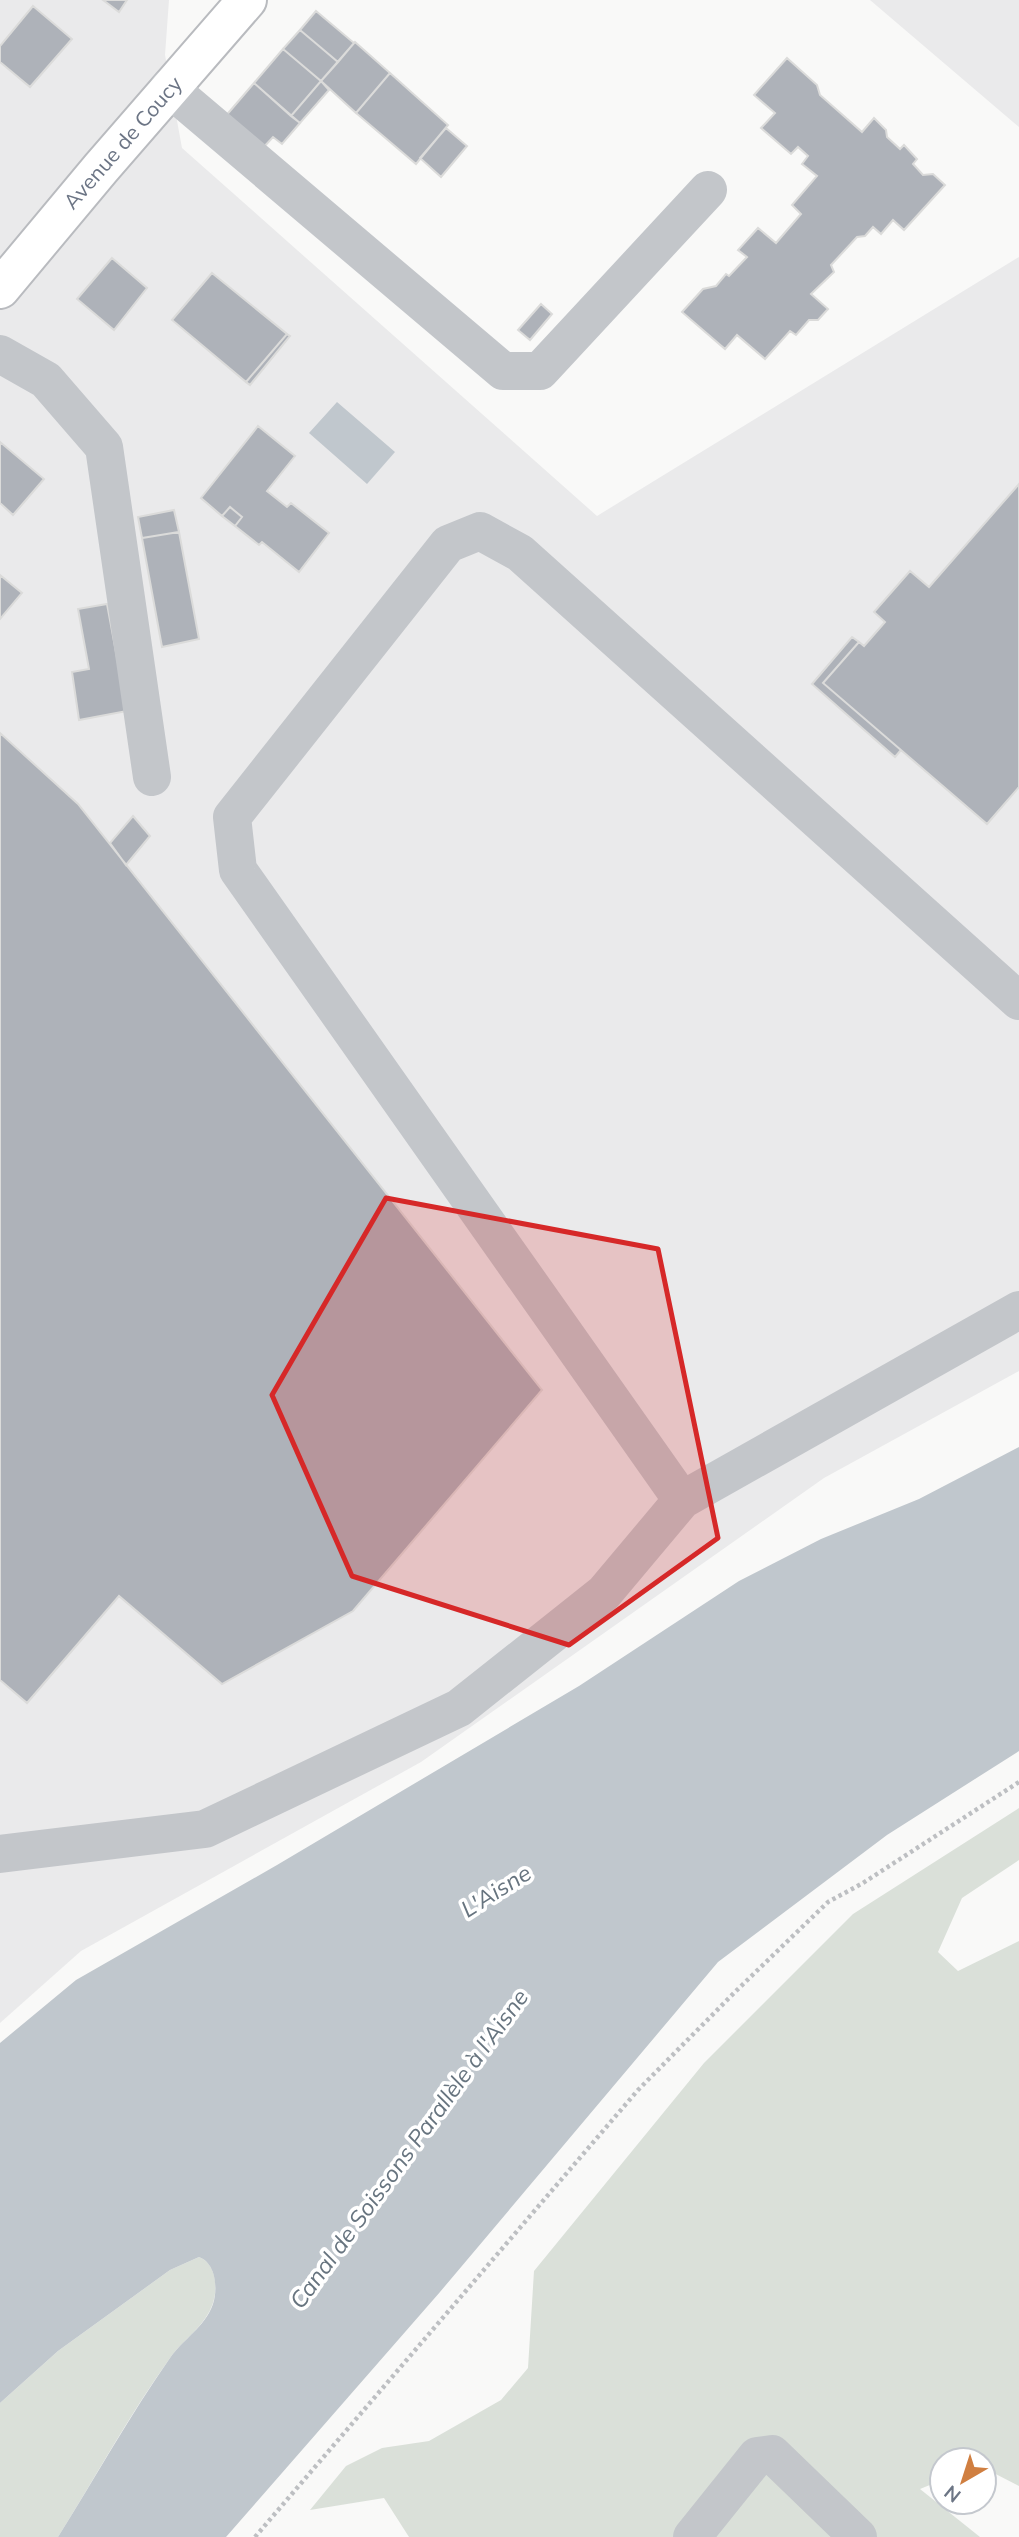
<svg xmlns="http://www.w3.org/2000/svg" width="1019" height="2537" font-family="Mulish,sans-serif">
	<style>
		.built { fill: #eaeaeb }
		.green { fill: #dae0d9 }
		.water { fill: #c0c7cd }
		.building { fill: #aeb2b9; stroke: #dbdbda; stroke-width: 2 }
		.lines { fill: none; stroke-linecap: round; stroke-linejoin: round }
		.major-casing { stroke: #b9bbbf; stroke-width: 42 }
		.path { stroke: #bdbfc2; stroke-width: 4.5; stroke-dasharray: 3.5 3.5; stroke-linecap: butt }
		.minor { stroke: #c3c6ca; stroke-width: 38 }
		.major { stroke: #fff; stroke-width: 38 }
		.marked { fill: #d62828; fill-opacity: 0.2; stroke: #d62828; stroke-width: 5; stroke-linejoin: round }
		.labels { text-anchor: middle; stroke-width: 7; stroke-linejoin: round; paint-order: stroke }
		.street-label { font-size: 21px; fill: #6c7585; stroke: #fff }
		.water-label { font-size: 23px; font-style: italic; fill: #67747f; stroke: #fff }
	</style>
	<rect width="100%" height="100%" fill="#f9f9f8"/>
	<!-- built -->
	<path class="built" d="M0,0H169L165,55L182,148L597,516L1019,257V1371L824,1478L421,1762L81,1951L0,2023Z
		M870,0H1019V127Z"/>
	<!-- green -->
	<path class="green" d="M1019,1808V1860L962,1898L938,1952L958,1971L1019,1941V2486L984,2468V2460H942V2480L920,2489L980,2537H409L384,2498L310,2510L346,2466L382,2448L429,2441L501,2400L528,2368L534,2271L704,2063L853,1914Z
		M199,2257C216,2263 218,2288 213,2303C205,2327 183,2339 170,2358C129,2415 95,2478 58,2537H0V2403L58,2351L170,2270Z"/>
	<!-- water -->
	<path class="water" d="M337,402L395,452L367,484L309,433Z
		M1019,1447V1751L887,1835L718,1962L440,2292L226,2537H58C95,2478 130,2415 170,2358C183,2339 205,2327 213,2304C218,2289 216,2263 199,2257L170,2270L58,2351L0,2403V2043L76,1980L277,1865L579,1686L739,1581L821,1539L919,1499Z"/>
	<!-- building -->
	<path class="building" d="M103,0H127L119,12Z
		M33,6L72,39L30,87L0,62V46Z
		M316,11L354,43L338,62L300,30Z
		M300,30L338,62L321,81L283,49Z
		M355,42L390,73L356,113L321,81Z
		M283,49L321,81L291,116L254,83Z
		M787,58L817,85L820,95L862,132L874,118L886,130L887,137L900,149L904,145L917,159L913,164L923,175L933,174L945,185L904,230L893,220L881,234L873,227L865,236L857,237L831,265L834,272L811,294L828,309L818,320H809L796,335L790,331L765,359L737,335L725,349L682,312L703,289L716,286L726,274L729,276L747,257L738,250L758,228L776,243L801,214L792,205L817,176L802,164L808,156L798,147L791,154L761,128L775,113L754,95Z
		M390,73L448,125L416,164L356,113Z
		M321,81L329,90L300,123L291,116Z
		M254,83L300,123L282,144L273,137L261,150L224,118Z
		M446,128L467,146L441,177L420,158Z
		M112,258L147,288L114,330L77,299Z
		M212,273L287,334L246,382L172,320Z
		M541,304L552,314L530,340L518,330Z
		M287,334L290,336L250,385L246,382Z
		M258,426L295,456L267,491L287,507L291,503L329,533L299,572L262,542L259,545L235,526L242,517L230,507L222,516L201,498Z
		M0,442L44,479L13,515L0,503Z
		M1019,484V787L987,824L823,683L859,642L864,646L885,622L874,612L910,571L929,587Z
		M230,507L242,517L235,526L222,516Z
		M174,510L179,532L142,538L138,517Z
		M179,532L199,639L162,647L142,538Z
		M0,575L22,593L0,619Z
		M107,604L127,711L79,720L72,672L89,669L78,609Z
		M852,637L859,642L823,683L901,750L895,757L812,684Z
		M0,733L78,804L542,1390L353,1611L222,1684L119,1596L27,1703L0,1680Z
		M133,816L150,836L126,865L110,843Z"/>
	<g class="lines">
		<!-- major casing -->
		<g class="major-casing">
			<path id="major" d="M0,289L101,168L247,0"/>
		</g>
		<!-- path -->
		<path class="path" d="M255,2537L638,2090L736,1991L828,1902L863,1883L1019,1782"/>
		<!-- minor -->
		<path class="minor" d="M169,88L503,371H540L708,190
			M0,354L46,380L104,447L152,777
			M682,1500L238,870L232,817L448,544L480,531L520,553L1019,1001
			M0,1854L205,1829L459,1708L604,1593L682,1500L1019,1310
			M692,2537L757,2456L772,2454L858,2537"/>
		<!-- major -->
		<use href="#major" class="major"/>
	</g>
	<!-- marked area -->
	<path class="marked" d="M386,1198L658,1249L718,1538L569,1645L352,1576L272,1395Z"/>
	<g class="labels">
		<!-- street labels -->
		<g class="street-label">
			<text transform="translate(123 143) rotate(-49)" y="7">Avenue de Coucy</text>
		</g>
		<!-- water labels -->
		<g class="water-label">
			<text transform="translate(496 1891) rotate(-32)" y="8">L'Aisne</text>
			<text transform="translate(409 2149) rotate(-54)" y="8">Canal de Soissons Parallèle à l'Aisne</text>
		</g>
	</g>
	<!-- north arrow -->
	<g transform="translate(963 2481) rotate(219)"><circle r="33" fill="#ffffff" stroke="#c4c8ce" stroke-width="2"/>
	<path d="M0-5L12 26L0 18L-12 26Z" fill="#d07f41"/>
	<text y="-10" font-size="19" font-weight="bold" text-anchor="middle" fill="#6c7585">N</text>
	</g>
</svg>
